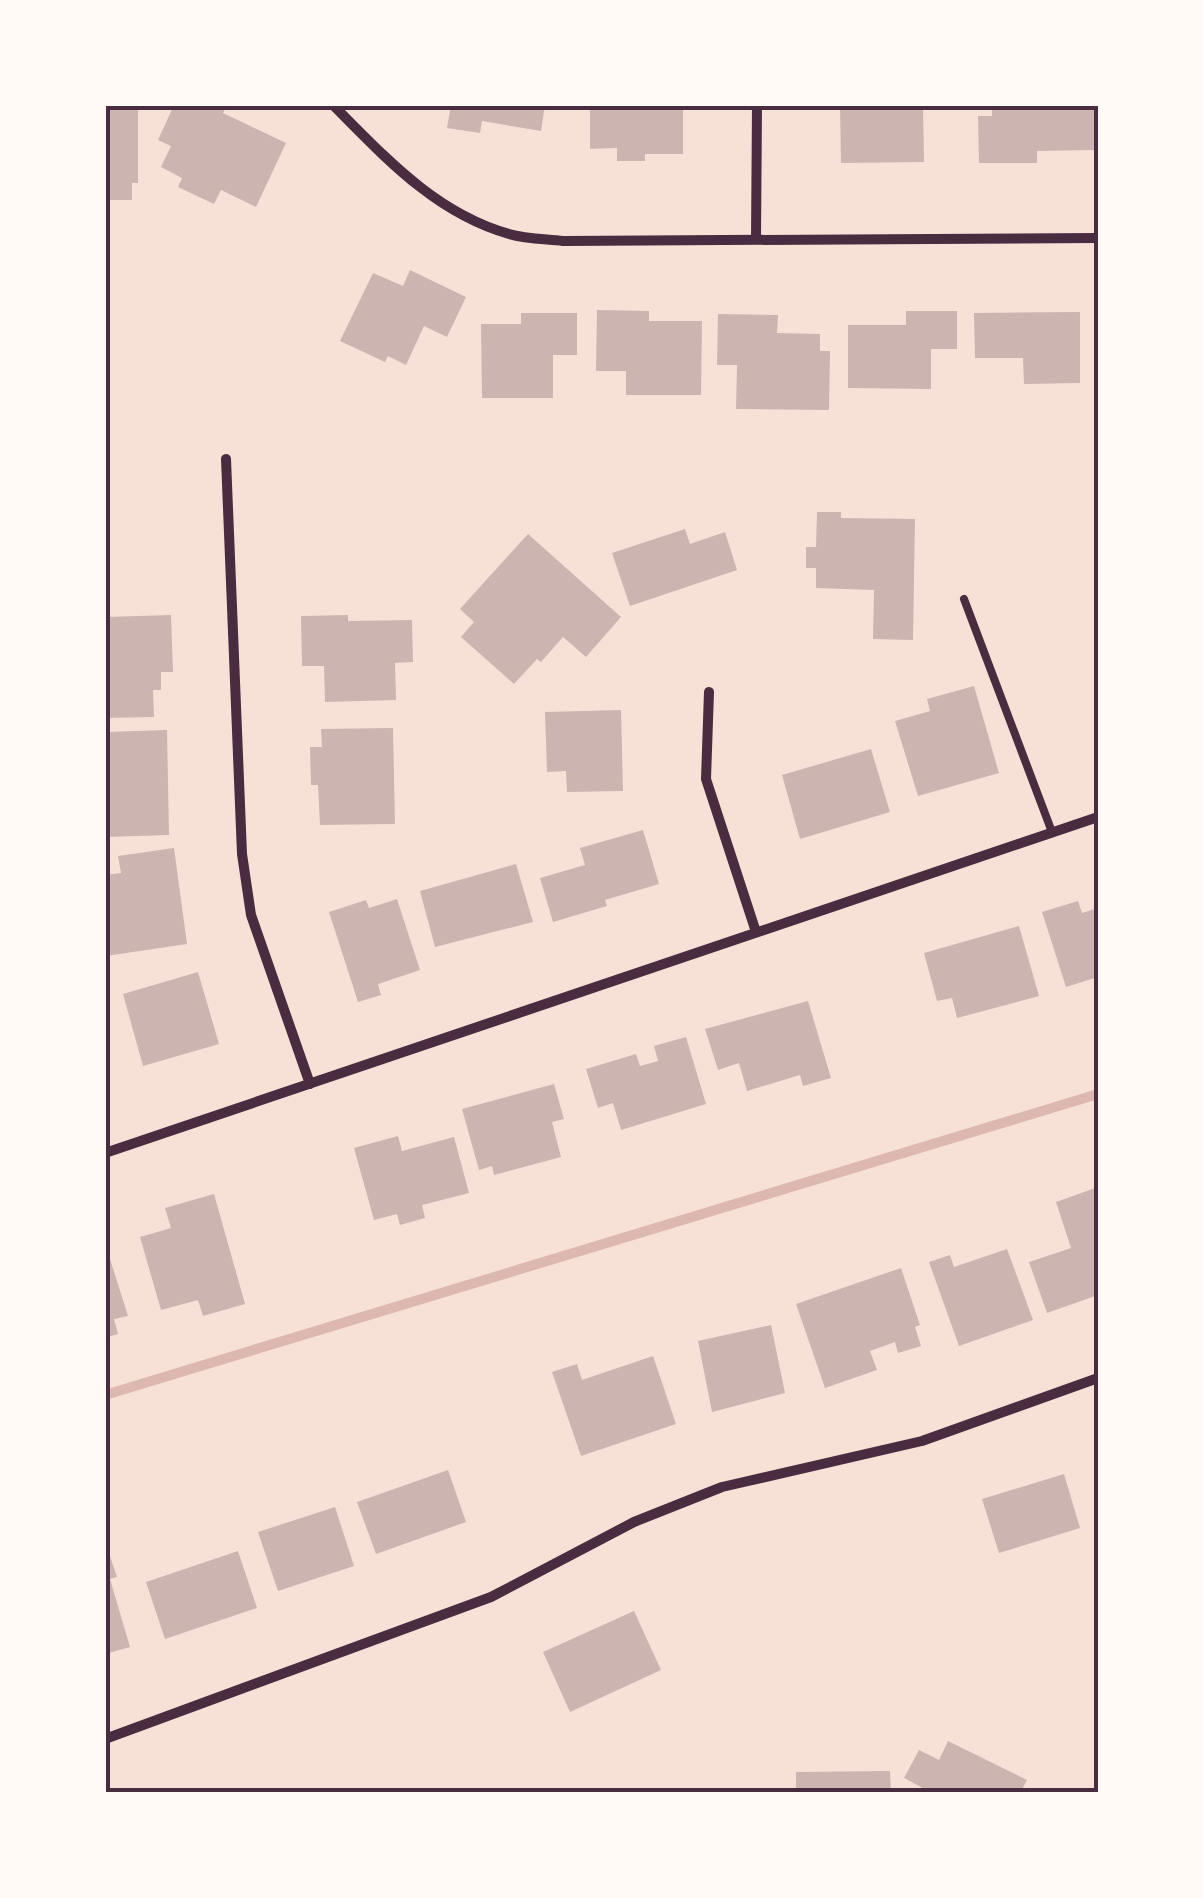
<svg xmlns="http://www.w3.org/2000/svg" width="1203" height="1898" font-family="'Golos Text',sans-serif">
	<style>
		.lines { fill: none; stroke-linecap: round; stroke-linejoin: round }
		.stream { stroke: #dcb8b0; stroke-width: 10 }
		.building { fill: #ccb4b1 }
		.service { stroke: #4a2c40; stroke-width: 8 }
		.minor { stroke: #4a2c40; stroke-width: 10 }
		.neatline { fill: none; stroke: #4a2c40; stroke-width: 4 }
	</style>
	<rect width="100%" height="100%" fill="#f7e1d7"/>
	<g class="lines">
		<!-- stream -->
		<path class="stream" d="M105,1395L1098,1094"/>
	</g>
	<!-- building -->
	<path class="building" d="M105,105H138V183H132V200H105Z
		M174,105L186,110L188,105H227L223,113L286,143L256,207L221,190L214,204L178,187L182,178L161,167L171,146L158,140Z
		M451,105H545L541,131L482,121L480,133L447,128Z
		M590,105H683V154H645V161H617V148L590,149Z
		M840,105H923L924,162L841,163Z
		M992,105H1094V150L1037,151V163H979L978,116H992Z
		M410,270L466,297L447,337L424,326L406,365L388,356L385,362L340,341L373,273L403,286Z
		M597,310L649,311V321H702L701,395H626V371H596Z
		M906,311H957V349H931V389L848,388V325H906Z
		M1080,312V383L1024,384L1023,358H975L974,313Z
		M521,313H577V355H553V398H482L481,324H521Z
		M718,314L778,315L777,333L820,334V351H830L829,410L736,409L737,365H717Z
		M817,512H841V518L915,519L913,640L873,639L874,590L816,588V568H806V547H816Z
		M685,529L690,544L725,532L737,570L630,606L612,553Z
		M528,534L621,617L586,657L563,637L541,662L537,659L514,684L461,637L474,622L460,609Z
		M171,615L173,672H161V690H153L154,717L105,718V617Z
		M348,615V621L412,620L413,662L395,663L396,700L325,702L324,666H302L301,616Z
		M974,686L999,773L918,796L895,721L930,711L927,699Z
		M621,710L623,791L567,792L566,771L547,772L545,712Z
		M393,728L395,824L320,825L318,785H311L310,747H322L321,729Z
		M167,730L169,835L105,837V732Z
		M871,749L890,812L800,839L782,775Z
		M643,830L659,884L605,900L607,906L553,922L540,878L585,865L580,848Z
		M174,848L187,944L106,956L105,875L121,873L118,856Z
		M516,864L533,922L435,947L420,891Z
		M397,899L420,970L378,984L381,995L358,1002L329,912L366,900L369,908Z
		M1078,901L1082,913L1098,908V977L1066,987L1042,912Z
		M1019,926L1039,996L957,1018L952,998L937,1001L924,953Z
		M198,972L219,1044L143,1066L123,994Z
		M808,1001L831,1078L803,1086L800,1075L747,1091L739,1063L718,1070L705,1029Z
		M686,1037L706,1104L621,1130L613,1103L598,1108L586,1069L636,1054L640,1066L658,1061L654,1046Z
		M554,1084L564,1119L552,1122L561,1157L494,1175L492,1166L479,1170L462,1109Z
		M398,1136L402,1151L454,1137L469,1193L422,1205L425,1218L400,1225L397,1214L374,1220L354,1148Z
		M1098,1187V1295L1047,1313L1029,1262L1071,1248L1056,1202Z
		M214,1194L245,1304L203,1316L198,1300L161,1310L140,1237L171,1228L165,1208Z
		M105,1243L128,1316L114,1319L118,1334L105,1338Z
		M1007,1249L1033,1320L959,1346L929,1262L950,1255L954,1267Z
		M901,1268L920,1325L915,1327L921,1346L898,1353L895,1342L870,1351L877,1370L825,1388L796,1304Z
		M771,1325L785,1393L712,1412L698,1341Z
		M653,1356L676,1424L581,1456L552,1372L577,1364L582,1380Z
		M448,1470L466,1522L376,1554L357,1502Z
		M1064,1474L1080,1528L999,1553L982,1499Z
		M335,1507L354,1566L278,1591L258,1532Z
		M105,1541L117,1577L110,1579L130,1647L105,1654Z
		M238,1551L257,1608L165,1639L146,1582Z
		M634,1611L661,1670L570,1712L543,1652Z
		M948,1741L1027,1780L1020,1793H953L947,1789L945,1793H932L904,1778L919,1750L939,1760Z
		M890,1771L891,1793H796V1772Z"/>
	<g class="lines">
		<!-- service -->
		<path class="service" d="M964,599L1052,832"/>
		<!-- minor -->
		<path class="minor" d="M333,105C385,157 435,213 509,234C526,239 546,239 563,241L1098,238
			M756,239L757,105
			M226,459L242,854L251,915L310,1084
			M709,692L706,779L756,932
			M105,1153L1098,817
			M105,1739L491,1597L634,1522L722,1487L922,1441L1098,1378"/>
	</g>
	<!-- border -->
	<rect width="1203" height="1898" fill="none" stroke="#fffaf5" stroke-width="215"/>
	<rect x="108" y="108" width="988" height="1682" class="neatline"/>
</svg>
